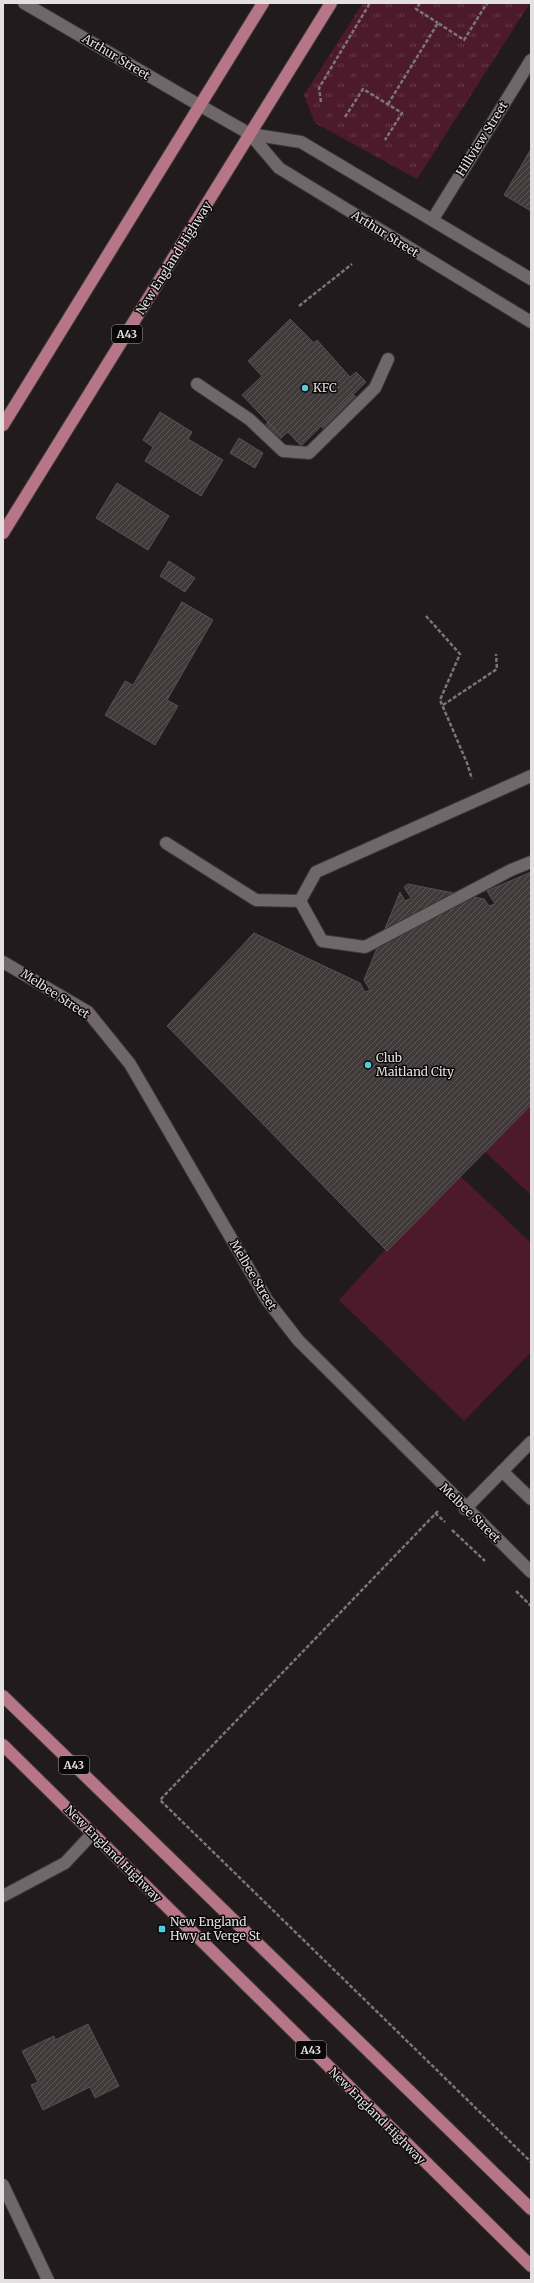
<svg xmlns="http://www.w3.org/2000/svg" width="534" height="2283" font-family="Merriweather,serif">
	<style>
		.grass { fill: url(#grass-tufts) }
		.pitch { fill: #4d1a2c }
		.building { fill: url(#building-hatch); stroke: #574f51 }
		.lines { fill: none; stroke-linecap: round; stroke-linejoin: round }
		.service-casing { stroke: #3b3637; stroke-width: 14 }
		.minor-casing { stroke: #3b3637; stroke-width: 14 }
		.tertiary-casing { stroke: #3b3637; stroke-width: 14 }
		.trunk-casing { stroke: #3b3637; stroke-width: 14 }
		.path { stroke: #7b7577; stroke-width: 2.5; stroke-dasharray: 4 2; stroke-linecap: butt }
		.service { stroke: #6f6769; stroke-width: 12 }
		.minor { stroke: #6f6769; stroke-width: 12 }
		.tertiary { stroke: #6f6769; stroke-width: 12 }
		.trunk { stroke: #b67688; stroke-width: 12 }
		.poi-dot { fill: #53cbdb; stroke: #090707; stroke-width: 1.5 }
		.labels { text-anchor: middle; stroke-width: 3; stroke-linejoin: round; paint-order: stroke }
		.shield { fill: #090707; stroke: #a29e9f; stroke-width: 1 }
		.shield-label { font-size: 11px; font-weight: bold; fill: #e4dfe0 }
		.street-label { font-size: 12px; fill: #e4dfe0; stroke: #090707 }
		.poi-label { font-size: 12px; fill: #e4dfe0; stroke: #090707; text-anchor: start }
	</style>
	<defs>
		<pattern id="grass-tufts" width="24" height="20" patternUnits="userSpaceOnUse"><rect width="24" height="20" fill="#4d1a2c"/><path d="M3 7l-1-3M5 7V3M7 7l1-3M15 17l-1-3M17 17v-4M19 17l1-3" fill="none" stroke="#663b4a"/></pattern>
		<pattern id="building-hatch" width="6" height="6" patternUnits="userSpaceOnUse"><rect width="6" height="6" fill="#413a3b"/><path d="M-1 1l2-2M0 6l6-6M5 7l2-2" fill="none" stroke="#5c5657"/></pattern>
	</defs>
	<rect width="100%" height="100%" fill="#221b1d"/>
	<!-- grass -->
	<path class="grass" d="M363,3H530L417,179L315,123L304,95Z"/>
	<!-- pitch -->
	<path class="pitch" d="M402,3H425L418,13L408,10Z
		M531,1092V1195L479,1146Z
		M456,1172L531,1243V1352L464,1421L339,1300Z"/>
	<!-- building -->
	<path class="building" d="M531,149V211L504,195Z
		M290,319L314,343L317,340L350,377L356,372L366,382L301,446L288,432L282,437L242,395L262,376L248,361Z
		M353,394L365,406L332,438L321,426Z
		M160,412L192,432L188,439L223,460L201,496L145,461L153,447L143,440Z
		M268,422L282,437L279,440L263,428Z
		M239,438L263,453L255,468L230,453Z
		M117,483L169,516L148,550L96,518Z
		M169,561L195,578L185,592L160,576Z
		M182,602L213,620L167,700L178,706L155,745L105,715L125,681L133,685Z
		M531,872V1105L387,1251L167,1026L254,933L360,983L365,992L370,990L364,980L400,892L405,901L411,898L404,887L408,884L484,899L489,906L495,904L487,891Z
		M88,2024L119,2086L95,2098L90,2087L43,2110L31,2085L38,2082L22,2051L54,2036L55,2040Z"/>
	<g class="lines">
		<!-- service casing -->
		<g class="service-casing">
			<path id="service" d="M197,384L249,419L283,451L309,453L375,388L388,359
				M166,843L256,900L300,901
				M300,901L322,941L365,947L511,870L531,862
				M300,901L316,872L531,776"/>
		</g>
		<!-- minor casing -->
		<g class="minor-casing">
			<path id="minor" d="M24,3L199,105
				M433,219L531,60
				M3,962L88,1012L130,1064L267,1300L298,1340L531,1572
				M502,1471L531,1499
				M465,1509L531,1442
				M3,1896L65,1863L92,1834
				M3,2185L48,2280"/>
		</g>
		<!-- tertiary casing -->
		<g class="tertiary-casing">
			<path id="tertiary" d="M199,105L250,134L301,142L531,279
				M250,134L279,168L531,322"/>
		</g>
		<!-- trunk casing -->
		<g class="trunk-casing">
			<path id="trunk" d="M3,425L263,3
				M3,533L331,3
				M3,1696L531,2209
				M3,1745L531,2266"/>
		</g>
		<!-- path -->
		<path class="path" d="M420,3L416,9L438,23
			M321,102L319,88L370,3
			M388,104L438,23L464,40L487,3
			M345,117L363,89L402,113L385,140
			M299,306L352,264
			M426,616L460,654L440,700L467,763L472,779
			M443,705L497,669L496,654
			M438,1511L160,1800L531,2162
			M435,1513L445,1522
			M452,1530L485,1561
			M516,1591L531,1606"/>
		<!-- service -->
		<use href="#service" class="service"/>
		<!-- minor -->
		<use href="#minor" class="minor"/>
		<!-- tertiary -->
		<use href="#tertiary" class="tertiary"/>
		<!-- trunk -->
		<use href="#trunk" class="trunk"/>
	</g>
	<!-- markers -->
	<g class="poi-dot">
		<circle cx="305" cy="388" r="4"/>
		<circle cx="368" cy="1065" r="4"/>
		<rect x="158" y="1925" width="8" height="8" rx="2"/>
	</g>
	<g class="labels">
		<!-- shield labels -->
		<g class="shield">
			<rect x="112" y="325" width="30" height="18" rx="3"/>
			<rect x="59" y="1756" width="30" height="18" rx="3"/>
			<rect x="296" y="2041" width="30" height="18" rx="3"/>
		</g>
		<g class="shield-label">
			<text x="127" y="338">A43</text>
			<text x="74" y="1769">A43</text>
			<text x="311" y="2054">A43</text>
		</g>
		<!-- street labels -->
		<g class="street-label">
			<text transform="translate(116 57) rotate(31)" y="4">Arthur Street</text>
			<text transform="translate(482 139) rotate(-58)" y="4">Hillview Street</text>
			<text transform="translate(385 234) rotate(32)" y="4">Arthur Street</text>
			<text transform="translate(174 258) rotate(-58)" y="4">New England Highway</text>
			<text transform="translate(55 994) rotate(33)" y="4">Melbee Street</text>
			<text transform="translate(253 1275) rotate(59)" y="4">Melbee Street</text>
			<text transform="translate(470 1513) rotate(44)" y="4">Melbee Street</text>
			<text transform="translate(113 1854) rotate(45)" y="4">New England Highway</text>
			<text transform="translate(377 2116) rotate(45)" y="4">New England Highway</text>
		</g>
		<!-- poi labels -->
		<g class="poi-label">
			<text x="313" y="392">KFC</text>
			<text x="376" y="1062">Club<tspan x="376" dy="14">Maitland City</tspan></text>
			<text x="170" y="1926">New England<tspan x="170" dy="14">Hwy at Verge St</tspan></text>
		</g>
	</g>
	<!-- border -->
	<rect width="534" height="2283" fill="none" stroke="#e4dfe0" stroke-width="8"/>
</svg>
